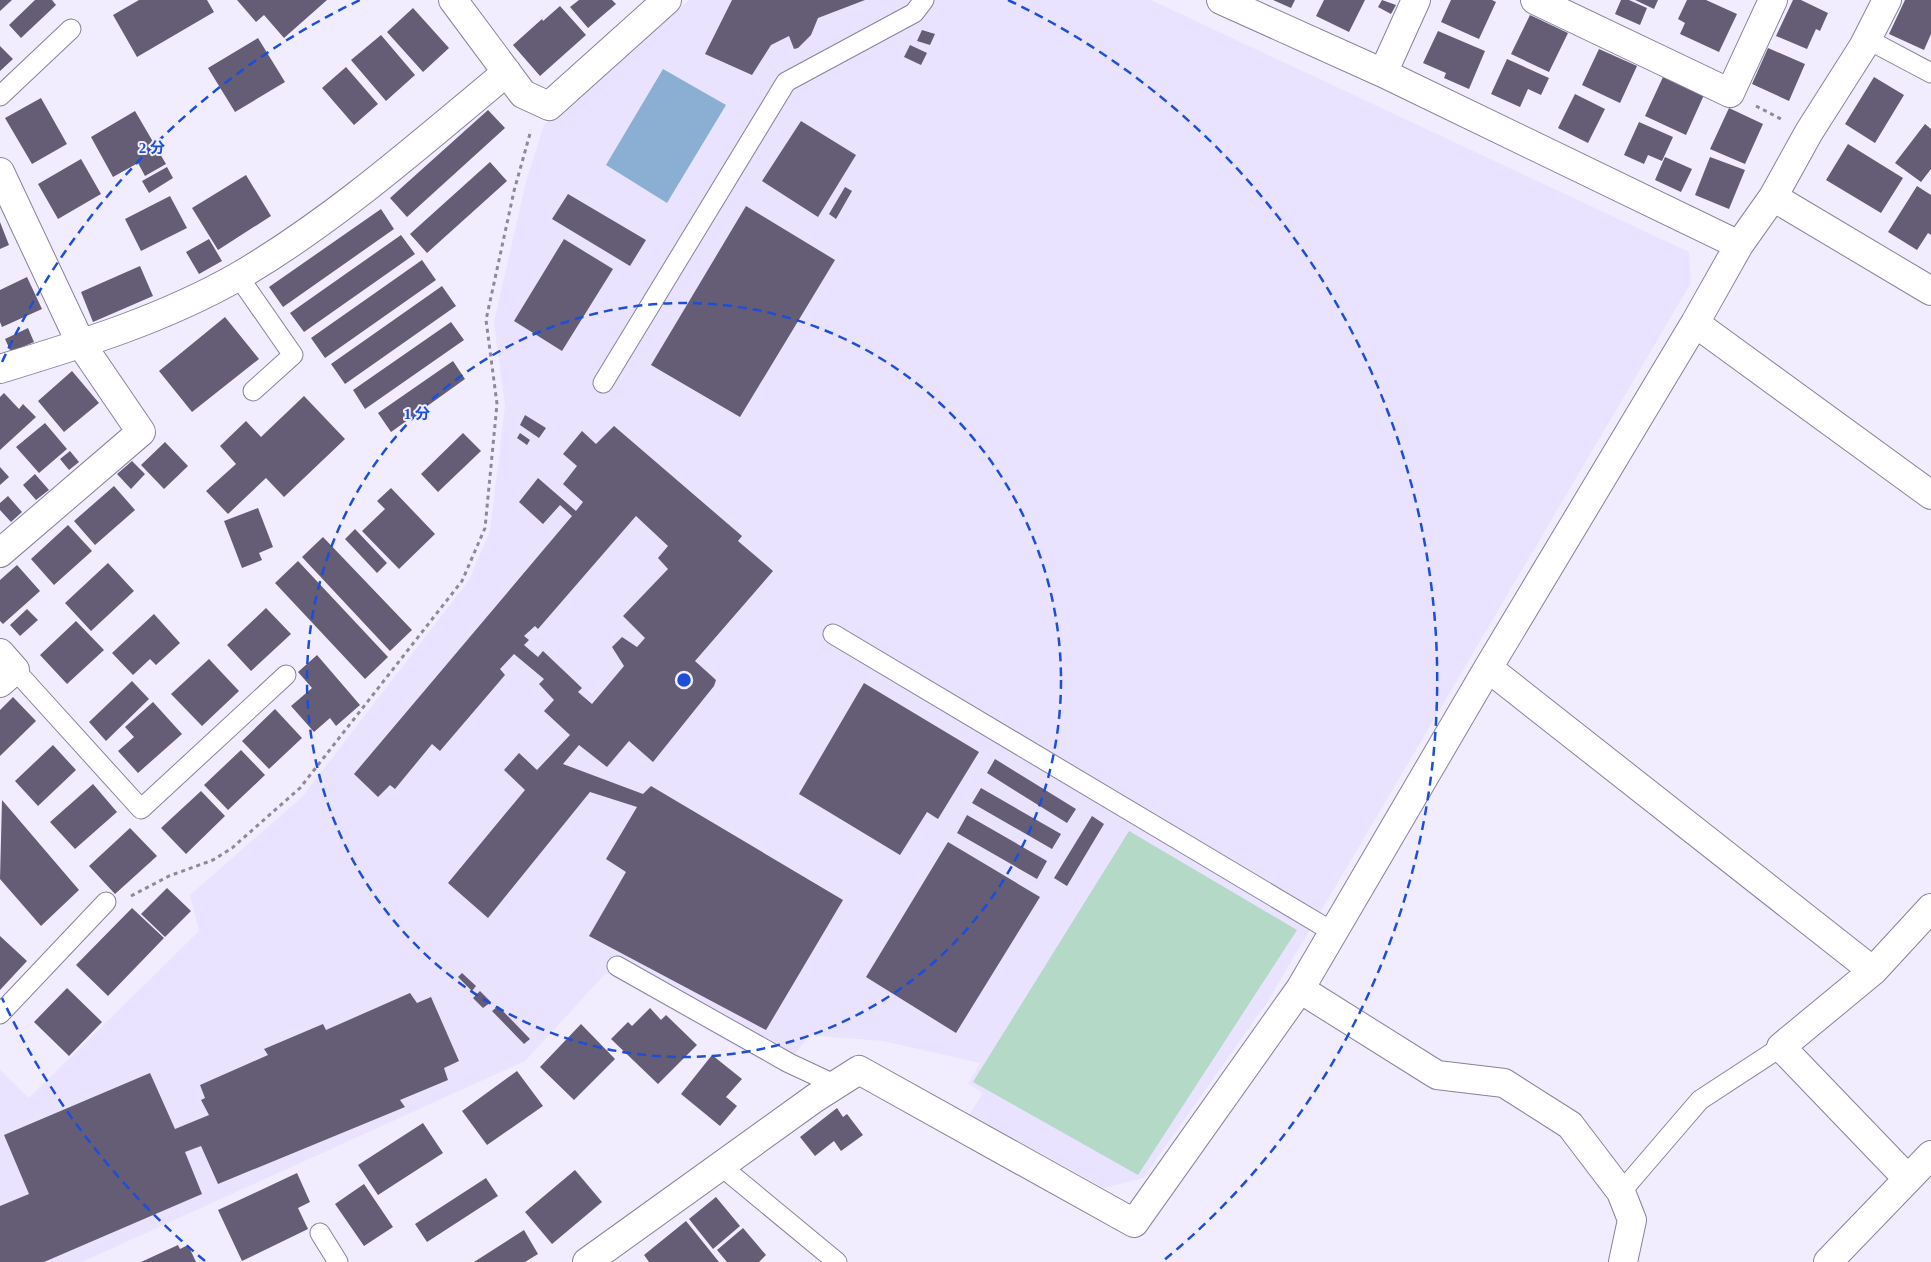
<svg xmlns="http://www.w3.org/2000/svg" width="1931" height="1262" font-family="'Times New Roman','Noto Sans JP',serif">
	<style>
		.built { fill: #e9e3ff }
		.green { fill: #b4d9c7 }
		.water { fill: #8bafd3 }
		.building { fill: #645d75; fill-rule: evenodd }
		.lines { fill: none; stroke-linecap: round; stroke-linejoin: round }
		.lane-casing { stroke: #88829b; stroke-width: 21 }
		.street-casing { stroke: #88829b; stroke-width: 30 }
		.path { stroke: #8d8997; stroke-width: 3; stroke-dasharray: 4 4; stroke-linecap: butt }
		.lane { stroke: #fff; stroke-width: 19 }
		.street { stroke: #fff; stroke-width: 28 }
		.ring { fill: none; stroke: #1d4ed8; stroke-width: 2.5; stroke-dasharray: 9 6 }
		.centre { fill: #1d4ed8; stroke: #f1edfe; stroke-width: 2.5 }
		.ring-label { font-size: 15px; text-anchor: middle; font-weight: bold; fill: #1d4ed8; stroke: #f1edfe; stroke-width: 4; stroke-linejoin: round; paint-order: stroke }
	</style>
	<rect width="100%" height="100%" fill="#f1edfe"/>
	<!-- built -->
	<path class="built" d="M689,0H1151L1689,252L1691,283L1268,1001L1143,1178L1104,1188L969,1115L983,1093L968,1084L980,1063L883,1041L809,1035L782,1072L606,973L525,1061L82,1262H0V1070L29,1098L199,931L190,895L302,797L469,580L490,531L505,406L494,322L526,182L544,125Z"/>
	<!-- green -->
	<path class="green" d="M1129,831L1297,930L1138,1175L973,1082Z"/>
	<!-- water -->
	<path class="water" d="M663,69L726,105L667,203L606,165Z"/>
	<!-- building -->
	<path class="building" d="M0,0H12L0,11Z
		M35,0H52L56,5L21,38L9,25Z
		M139,0H207L214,12L137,57L113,15Z
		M237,0H327L284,38L264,15L256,22Z
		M579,0H612L616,4L588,28L570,7Z
		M732,0H865L818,18L811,35L798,48L794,49L789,36L771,45L752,75L705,54Z
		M1273,0H1295L1291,8Z
		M1324,0H1365L1349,32L1316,16Z
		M1382,0L1396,5L1391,14L1378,7Z
		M1451,0H1492L1496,2L1479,39L1441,22Z
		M1621,0H1629L1647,8L1640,25L1615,14Z
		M1635,0H1658L1654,9Z
		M1687,0H1706L1737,14L1719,52L1680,34L1685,23L1678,19Z
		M1793,0H1801L1828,13L1820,31L1816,29L1807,49L1776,36Z
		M1905,0H1931V34L1924,50L1889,34Z
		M560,6L586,35L540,76L513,45L542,19L543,21Z
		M413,8L449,48L423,72L387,32Z
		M1530,15L1568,33L1549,72L1511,54Z
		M922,30L935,34L930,45L917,41Z
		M1438,31L1485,51L1469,89L1444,78L1446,73L1423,63Z
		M381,35L415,75L386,101L351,60Z
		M258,38L285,82L235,112L208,68Z
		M910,45L927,53L921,65L904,57Z
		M0,46L13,59L0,71Z
		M1768,48L1805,64L1789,101L1752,84Z
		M1599,49L1637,66L1620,103L1582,85Z
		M1507,59L1549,78L1541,95L1528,89L1520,107L1491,94Z
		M346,67L378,104L354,125L322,88Z
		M1663,77L1704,95L1686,135L1645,116Z
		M1874,77L1904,95L1875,143L1845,124Z
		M1575,94L1605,109L1588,143L1558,128Z
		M41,98L67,144L32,164L5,118Z
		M1729,108L1763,124L1745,164L1710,149Z
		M488,110L505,128L407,217L390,198Z
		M135,111L166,164L145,176L138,163L113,177L91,137Z
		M801,121L856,155L818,217L762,181Z
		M1639,122L1673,137L1662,161L1648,155L1644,164L1624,155Z
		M1925,124L1931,129V169L1921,182L1895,163Z
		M1848,144L1903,178L1881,213L1826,180Z
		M1665,157L1692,169L1681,192L1655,180Z
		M1710,157L1745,170L1729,209L1695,195Z
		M81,159L101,194L58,219L38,184Z
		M490,162L507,181L427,253L410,234Z
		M167,167L173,178L149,193L142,181Z
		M246,175L271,216L218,250L192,208Z
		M1917,186L1931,195V235L1928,233L1917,250L1888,232Z
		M845,187L852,191L836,219L829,214Z
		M568,194L646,240L630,266L552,219Z
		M170,196L187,228L141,251L125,219Z
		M746,206L835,260L740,417L651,365Z
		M381,209L394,229L283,307L269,287Z
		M0,222L9,245L0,249Z
		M401,235L415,254L304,332L290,313Z
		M209,239L222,261L199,274L186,252Z
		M564,239L613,269L562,351L514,321Z
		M422,260L436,280L325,358L311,338Z
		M140,266L153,296L93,322L81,292Z
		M27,277L42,309L2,327L0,322V290Z
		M442,286L456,306L345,384L331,364Z
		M225,317L259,359L192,412L159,371Z
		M451,322L464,340L365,409L353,390Z
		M28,328L34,342L11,352L5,339Z
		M453,361L465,379L391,432L378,413Z
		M72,371L99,403L64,432L38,401Z
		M4,393L19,409L23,404L36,417L0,450V397Z
		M304,396L345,439L284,497L266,478L228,514L206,491L236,464L220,446L246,421L261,437Z
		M525,415L546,428L539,438L520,425Z
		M45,423L67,449L39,473L16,447Z
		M614,426L742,536L738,541L773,571L695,661L716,680L714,686L653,762L629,741L607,767L579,745L563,764L643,794L651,786L843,900L766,1030L589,936L626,872L606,859L637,807L590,792L488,918L448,883L525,790L504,770L519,753L537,770L570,735L544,711L554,700L539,684L544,679L514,654L500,669L505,675L440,751L432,744L395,789L390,785L378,797L354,774L572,516L560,505L543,524L519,502L538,478L576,511L583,502L563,484L577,466L563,454L582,431L596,444ZM636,516L668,546L658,558L668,569L623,616L645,638L637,647L622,637L612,647L624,666L592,704L578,692L582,688L543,651L538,657L524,645L529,640L524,636L535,626L538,629Z
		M463,433L481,451L438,492L421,474Z
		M520,433L530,440L527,445L517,438Z
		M165,442L188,466L164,489L141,465Z
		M70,451L79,462L69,470L60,459Z
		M132,461L145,474L131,489L117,474Z
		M0,467L9,477L0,485Z
		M35,474L49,490L36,500L23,485Z
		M114,486L135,510L95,545L74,521Z
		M391,488L435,534L399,569L362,531L385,509L377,501Z
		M8,496L22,512L11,522L0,510V503Z
		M258,508L273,547L259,553L262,560L242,568L224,521Z
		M68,525L92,551L54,585L31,559Z
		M355,529L387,563L377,573L345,539Z
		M323,537L412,630L390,651L302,557Z
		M298,561L388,657L365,679L275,583Z
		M108,563L134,591L91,631L65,603Z
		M17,565L40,591L3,624L0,621V580Z
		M266,608L291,634L251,671L227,645Z
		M27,609L38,620L20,636L10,625Z
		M154,614L180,643L156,665L150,659L133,675L112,653Z
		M76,621L104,650L67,684L40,655Z
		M317,655L360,705L336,726L330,718L314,732L291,706L312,688L298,672Z
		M209,659L239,691L202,726L171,694Z
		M132,681L149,699L106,741L89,722Z
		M864,683L979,752L938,819L927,812L900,855L799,794Z
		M13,697L36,721L0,756V710Z
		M153,702L182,734L138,773L118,751L134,737L125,727Z
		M275,709L302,738L269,769L242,741Z
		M53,745L76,770L38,806L15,781Z
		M241,750L265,775L228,810L204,785Z
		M995,759L1076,809L1067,823L987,773Z
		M93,784L117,812L75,849L50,822Z
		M981,788L1061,834L1052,849L972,803Z
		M201,791L225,816L186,854L161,828Z
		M2,800L79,890L41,926L0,879Z
		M967,815L1047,861L1037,879L957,833Z
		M1092,816L1104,824L1067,886L1054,878Z
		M130,828L157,856L115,894L89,866Z
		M948,842L1040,897L956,1033L866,977Z
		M167,888L191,911L165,937L141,914Z
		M132,908L164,938L108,996L76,965Z
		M0,936L27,961L0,990Z
		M462,973L476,986L472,991L458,977Z
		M67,988L102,1022L69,1056L34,1022Z
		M480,991L491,1002L483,1008L473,998Z
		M410,993L417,1003L431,997L459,1061L444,1068L448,1080L400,1100L405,1107L218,1184L201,1146L185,1152L202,1194L44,1262H0V1206L29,1194L4,1135L150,1073L175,1129L209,1115L201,1100L205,1098L200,1085L268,1055L264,1049L323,1024L326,1030Z
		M498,1006L530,1039L524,1044L492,1011Z
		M650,1008L661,1020L666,1015L697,1045L658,1084L611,1039L628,1022L632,1026Z
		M581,1024L615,1059L574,1100L540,1067Z
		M712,1055L742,1079L726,1097L737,1106L720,1126L681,1094Z
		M517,1071L543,1106L487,1145L462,1111Z
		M837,1108L843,1117L847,1114L863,1135L841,1151L834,1141L815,1156L800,1137Z
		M423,1123L443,1153L378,1195L358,1165Z
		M575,1170L602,1202L552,1244L525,1212Z
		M297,1173L310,1202L298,1208L308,1229L242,1261L218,1210Z
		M486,1178L498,1196L427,1242L415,1224Z
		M364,1184L393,1227L364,1246L335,1204Z
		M716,1197L740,1226L713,1249L689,1219Z
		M686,1221L719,1262H649L644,1255Z
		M743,1228L766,1255L759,1262H727L717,1250Z
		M524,1230L538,1254L525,1262H474Z
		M178,1245L180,1249L188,1245L196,1262H141Z"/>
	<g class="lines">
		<!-- lane casing -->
		<g class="lane-casing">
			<path id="lane" d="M1867,39L1931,73
				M0,96L71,29
				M238,276L293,355L253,391
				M603,383L786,82L914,13L924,0
				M833,634L1333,932
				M15,670L141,809L286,675
				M617,966L789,1063L836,1085
				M0,1014L106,902
				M722,1167L837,1262
				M1621,1192L1700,1100L1781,1047
				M320,1233L338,1262"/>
		</g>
		<!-- street casing -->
		<g class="street-casing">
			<path id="street" d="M453,0L523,94L549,106L667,0
				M1221,0L1383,73L1739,245
				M1535,0L1730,93L1773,0
				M1383,73L1416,0
				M0,172L81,344L141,432L0,553
				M1773,197L1931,291
				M1695,323L1931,495
				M0,369C82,344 164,319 239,276C336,219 420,144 507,72
				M0,653L15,670L0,683
				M1488,668L1873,971
				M1300,989L1437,1075L1504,1083L1570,1125L1621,1192L1632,1220L1623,1262
				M1907,1178L1781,1047L1873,971L1931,908
				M587,1262L815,1098L859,1070L1134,1223L1300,989L1488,668L1695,323L1739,245L1773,197L1809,132L1863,47L1887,0
				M1828,1262L1931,1155"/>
		</g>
		<!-- path -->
		<path class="path" d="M1756,106L1781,119
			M131,896L169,876L213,860L232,848L300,788L462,581L485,528L497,404L486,320L514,191L531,130"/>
		<!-- lane -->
		<use href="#lane" class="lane"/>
		<!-- street -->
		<use href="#street" class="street"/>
	</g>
	<!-- distance rings -->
	<g class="ring">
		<circle cx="684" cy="680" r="377"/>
		<path d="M205 1261A753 753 0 0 1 2 998M2 362A753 753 0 0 1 360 0M1008 0A753 753 0 0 1 1163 1261"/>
	</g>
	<circle cx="684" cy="680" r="8" class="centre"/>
	<g class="ring-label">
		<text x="152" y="153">2 分</text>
		<text x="417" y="419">1 分</text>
	</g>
</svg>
